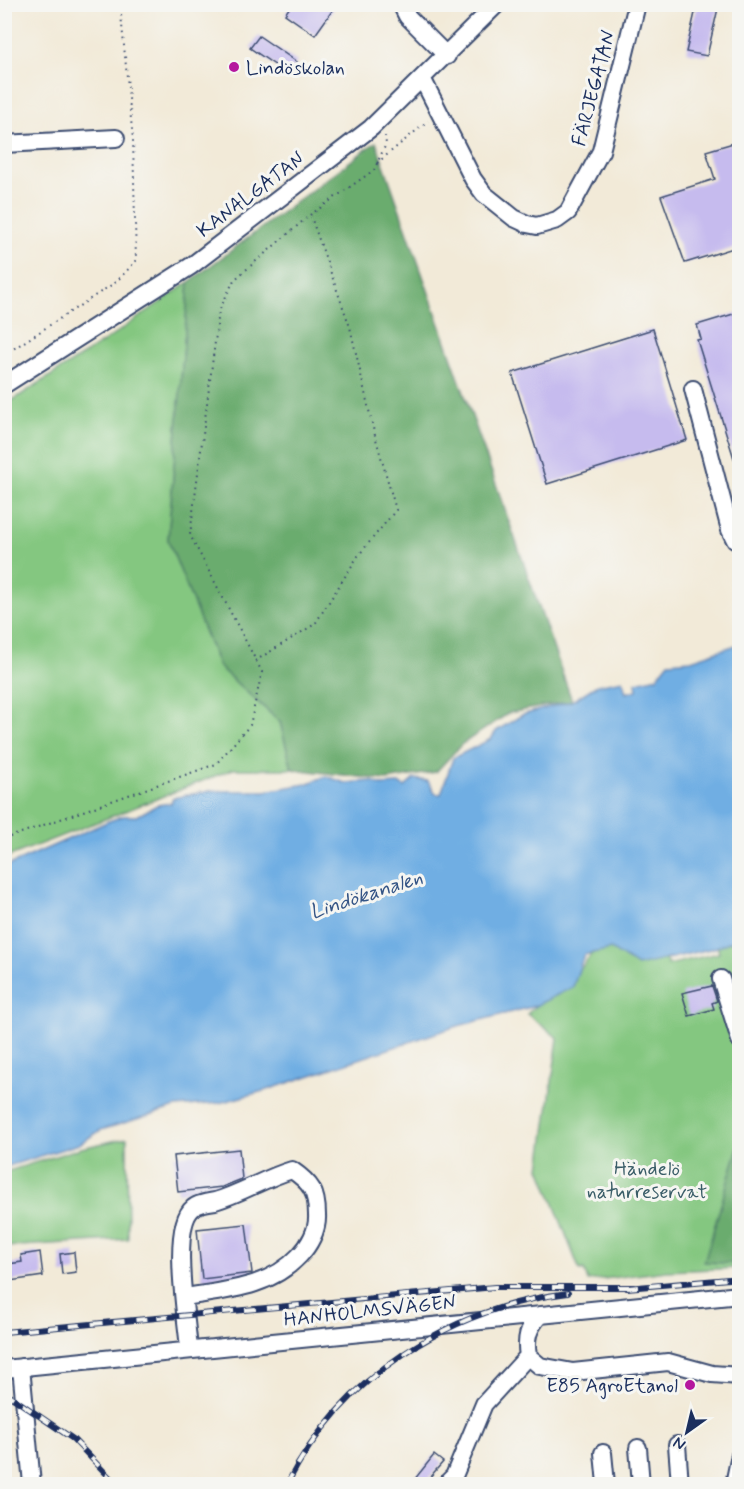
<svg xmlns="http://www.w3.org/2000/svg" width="744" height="1489" font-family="Mynerve,sans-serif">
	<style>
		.green { fill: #84c780; stroke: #507b6f; stroke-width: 1.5 }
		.forest { fill: #6bac6e; stroke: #436e66; stroke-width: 1.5 }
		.water { fill: #70aee3; stroke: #466ea0; stroke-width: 1.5 }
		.building { fill: #c6bbee }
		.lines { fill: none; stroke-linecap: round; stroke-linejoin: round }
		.minor-casing { stroke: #3b4b70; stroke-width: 20 }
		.path { stroke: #3b4b70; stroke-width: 2; stroke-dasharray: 1.5 4.5; stroke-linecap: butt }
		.minor { stroke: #fff; stroke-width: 16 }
		.rail-casing { stroke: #1b2f5e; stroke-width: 6 }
		.rail { stroke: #f6f6f2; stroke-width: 4; stroke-dasharray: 11; stroke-linecap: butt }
		.poi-dot { fill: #b5179e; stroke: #f6f6f2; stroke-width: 2 }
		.labels { text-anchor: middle; stroke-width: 6; stroke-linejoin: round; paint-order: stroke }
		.poi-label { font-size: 20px; fill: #1b2f5e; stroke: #f6f6f2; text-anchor: start }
		.street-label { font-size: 20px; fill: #1b2f5e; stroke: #f6f6f2 }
		.park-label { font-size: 20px; fill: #3a5d68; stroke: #f6f6f2 }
		.water-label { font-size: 21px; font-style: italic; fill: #355586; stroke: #f6f6f2 }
	</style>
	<rect width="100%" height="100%" fill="#f6f6f2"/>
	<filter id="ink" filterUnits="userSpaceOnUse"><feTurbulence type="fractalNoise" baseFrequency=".0167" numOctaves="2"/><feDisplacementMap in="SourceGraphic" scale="12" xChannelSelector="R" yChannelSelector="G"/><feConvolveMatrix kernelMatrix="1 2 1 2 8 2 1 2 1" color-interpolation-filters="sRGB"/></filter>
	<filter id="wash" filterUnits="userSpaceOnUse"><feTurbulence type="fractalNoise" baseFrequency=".008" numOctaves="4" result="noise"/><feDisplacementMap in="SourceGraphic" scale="24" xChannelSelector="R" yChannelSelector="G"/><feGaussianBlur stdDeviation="1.35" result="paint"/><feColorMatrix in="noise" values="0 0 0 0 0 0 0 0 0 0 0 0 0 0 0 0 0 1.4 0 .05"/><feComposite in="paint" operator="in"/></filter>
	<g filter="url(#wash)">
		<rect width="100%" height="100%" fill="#f2ead8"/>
		<!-- green -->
		<path class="green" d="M189,282L168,540L219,667L280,722L292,769H233L5,858V405L105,341Z
			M739,940V1268L667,1271L588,1281L584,1270L580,1271L540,1168L558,1038L527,1014L582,967L597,946L665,959L668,965L719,953L717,945Z
			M127,1138L128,1239L5,1247V1172L81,1148Z"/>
		<!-- forest -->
		<path class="forest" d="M376,142L572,701L509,713L462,744L436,772L386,780L292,769L280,722L219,667L168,540L189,282Z
			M739,1144V1264L704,1262Z"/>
		<!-- water -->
		<path class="water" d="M739,644V938L714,948L637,966L611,949L584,955L573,987L535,1006L454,1027L267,1090L219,1103L176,1107L101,1130L79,1144L5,1167V867L109,821L123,816H137L157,805L171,803L173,798L208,791H265L306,784L326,776L345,783L372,781L381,785L400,784L405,787L414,779L428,781L436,794H441L453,758L491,739L496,731L522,715L572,701L597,685L623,680L626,693L637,690L636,682L657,677L669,662L691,660Z"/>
		<g id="blocks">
			<!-- building -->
			<path class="building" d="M292,4H337L315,35L285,14Z
				M697,4H719L707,56L686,52Z
				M259,36L297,62L288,74L250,48Z
				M740,141V246L685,263L661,196L715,179L706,151Z
				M740,312V468H737L697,340L701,339L697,325Z
				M653,329L687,440L547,484L512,373Z
				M712,986L717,1001L712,1003L714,1009L689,1016L682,993Z
				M239,1149L242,1179L222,1187L178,1192L174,1156Z
				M246,1224L252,1273L202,1279L197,1229Z
				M40,1252L43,1276L10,1281L8,1264L22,1262L21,1255Z
				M74,1252L76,1272L62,1274L60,1254Z
				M434,1455L443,1462L429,1478L436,1485H410Z"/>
		</g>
	</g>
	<g filter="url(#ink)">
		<use href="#blocks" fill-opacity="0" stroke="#3b4b70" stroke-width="1.5"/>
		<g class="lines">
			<!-- minor casing -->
			<g class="minor-casing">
				<path id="minor" d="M401,4L407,16L447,56
					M422,78L473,179L484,194L514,218L527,224L537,226L557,220L568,212L601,151L637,4
					M4,144L116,138
					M4,385L191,266L371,128L497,4
					M693,389L730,530L735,540L740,541
					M721,979L740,1040
					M185,1297C227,1290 269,1288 299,1256C309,1246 318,1230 317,1215C317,1192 311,1183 292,1170C265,1178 242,1193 215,1201C208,1202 197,1204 193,1208C170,1226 187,1321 189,1349
					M540,1315C528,1328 525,1338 528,1356L540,1366L573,1372L668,1362L712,1374L740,1376
					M21,1367L32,1484
					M4,1369L740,1295
					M677,1445L680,1484
					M638,1448L641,1484
					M603,1453L606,1484
					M446,1484L454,1476L484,1404L528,1356
					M734,1484L740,1455"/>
			</g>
			<!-- path -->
			<path class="path" d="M377,163L428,121
				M4,355L116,282L136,261L133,140L120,4
				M255,661L315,624L358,556L396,510L374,432L350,327L311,217
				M4,839L216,764L250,725L262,672L190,535L219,311L234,280L310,215L374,170L386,144L385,136"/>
			<!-- minor -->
			<use href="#minor" class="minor"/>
			<!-- rail casing -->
			<g class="rail-casing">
				<path id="rail" d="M627,1288L740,1278
					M4,1332L495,1287H634
					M4,1392L73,1439L116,1484
					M287,1484C342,1377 449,1308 568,1293"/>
			</g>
			<!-- rail -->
			<use href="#rail" class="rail"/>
		</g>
	</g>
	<!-- markers -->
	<g class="poi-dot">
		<circle cx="234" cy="67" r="6"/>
		<circle cx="690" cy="1385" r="6"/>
	</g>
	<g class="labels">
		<!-- poi labels -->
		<g class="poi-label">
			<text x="246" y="74">Lindöskolan</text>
			<text x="678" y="1392" text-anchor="end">E85 AgroEtanol</text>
		</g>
		<!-- street labels -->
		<g class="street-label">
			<text transform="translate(593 88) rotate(-75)" y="7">FÄRJEGATAN</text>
			<text transform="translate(250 194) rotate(-37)" y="7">KANALGATAN</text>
			<text transform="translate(370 1310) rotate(-6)" y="7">HANHOLMSVÄGEN</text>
		</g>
		<!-- park labels -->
		<g class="park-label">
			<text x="647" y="1175">Händelö<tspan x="647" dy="23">naturreservat</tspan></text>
		</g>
		<!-- water labels -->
		<g class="water-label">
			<text transform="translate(366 894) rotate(-18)" y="7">Lindökanalen</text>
		</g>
	</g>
	<!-- margin -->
	<rect width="744" height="1489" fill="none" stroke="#f6f6f2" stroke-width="24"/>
	<!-- north arrow -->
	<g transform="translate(687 1432) rotate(214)" stroke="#f6f6f2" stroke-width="4.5" paint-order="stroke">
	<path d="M0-4.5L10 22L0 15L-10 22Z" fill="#1b2f5e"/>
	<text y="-9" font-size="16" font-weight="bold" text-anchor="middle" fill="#1b2f5e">N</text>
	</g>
</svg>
